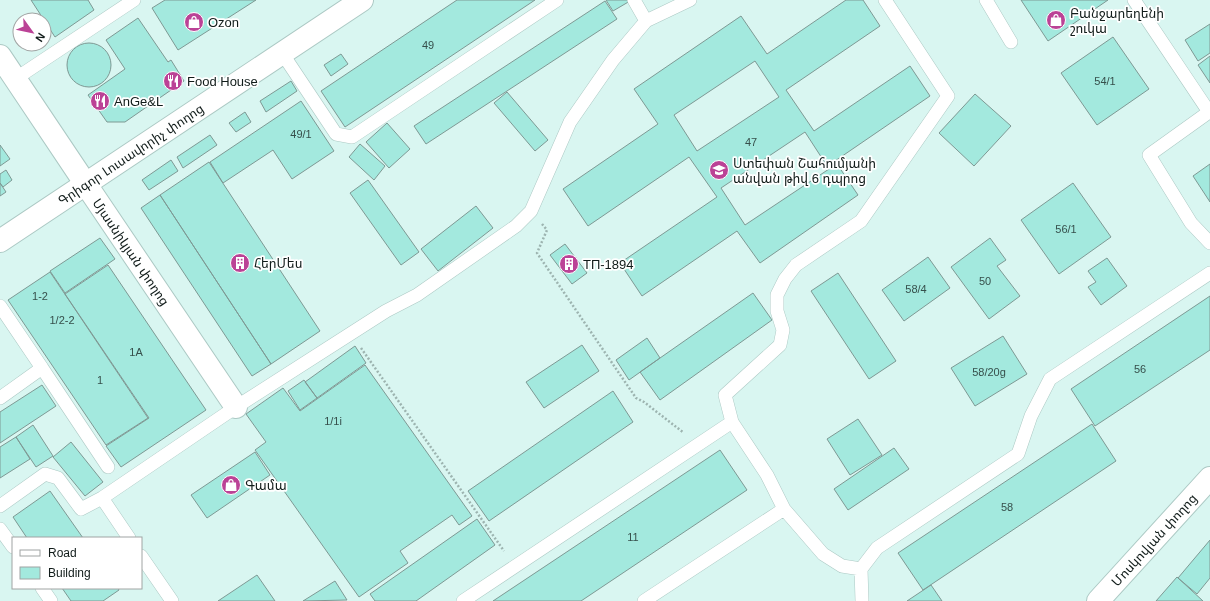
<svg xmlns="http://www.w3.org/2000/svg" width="1210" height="601" font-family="Arial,'Noto Sans Armenian',sans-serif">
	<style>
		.building { fill: #a3e9de; stroke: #7e9994; fill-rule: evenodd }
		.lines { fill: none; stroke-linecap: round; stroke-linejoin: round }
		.lane-casing { stroke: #acc9c4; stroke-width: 14 }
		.street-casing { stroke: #acc9c4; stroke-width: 24 }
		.secondary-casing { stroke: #acc9c4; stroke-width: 24 }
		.path { stroke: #9db4b0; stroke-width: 2.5; stroke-dasharray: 2 2; stroke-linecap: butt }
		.lane { stroke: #fff; stroke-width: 13 }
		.street { stroke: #fff; stroke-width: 22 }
		.secondary { stroke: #fff; stroke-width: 22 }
		.labels { text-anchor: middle; stroke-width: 3.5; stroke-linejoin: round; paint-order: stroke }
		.number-label { font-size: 11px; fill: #364f4b }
		.poi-label { font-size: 13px; fill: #111c1a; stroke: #fff; text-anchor: start }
		.street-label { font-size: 13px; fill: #111c1a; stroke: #fff }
	</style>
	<rect width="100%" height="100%" fill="#d9f6f1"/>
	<!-- building -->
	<path class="building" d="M31,0H88L94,10L55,37Z
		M165,0H256L178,50L152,8Z
		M457,0H535L345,127L321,91Z
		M606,0H629L630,1L613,11Z
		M846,0H863L880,26L786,90L814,131L910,66L930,96L835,161L858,195L760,263L737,231L642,296L620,263L717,197L689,157L588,226L563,189L658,124L634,89L741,16L767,54ZM755,61L779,97L697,151L674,115ZM805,132L829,169L745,225L721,188Z
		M1021,0H1108L1048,41Z
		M605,1L617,19L426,144L414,126Z
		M138,18L168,62L171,60L184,81L125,122H107L88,95L125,69L106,40Z
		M1210,24V53L1198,61L1185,40Z
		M1113,37L1149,89L1097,125L1061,73Z
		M67 65a22 22 0 1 1 44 0a22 22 0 1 1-44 0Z
		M341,54L348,64L331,76L324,65Z
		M1210,56V83L1198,65Z
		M291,81L297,91L266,112L260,101Z
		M507,92L548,140L535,151L494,103Z
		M975,94L1011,126L974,166L939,133Z
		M301,101L334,151L292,179L273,150L223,183L210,162Z
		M245,112L251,122L236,132L229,123Z
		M387,123L410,149L389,168L366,142Z
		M210,135L217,145L183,168L177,157Z
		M360,144L385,166L374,180L349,157Z
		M0,145L10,159L0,166Z
		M171,160L178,171L149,190L142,180Z
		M209,162L320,331L271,364L160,195Z
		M1210,164V202L1193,176Z
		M6,170L12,180L3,187L0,183V174Z
		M368,180L419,252L401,265L350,193Z
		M0,183L6,192L0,196Z
		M1073,183L1111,237L1059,274L1021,220Z
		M160,195L271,364L252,376L141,208Z
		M476,206L493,228L438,271L421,249Z
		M100,238L115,259L65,293L50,271Z
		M990,238L1006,260L997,266L1020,296L989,319L951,267Z
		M565,244L587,273L572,284L550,255Z
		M928,257L950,288L904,321L882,290Z
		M1107,258L1127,286L1101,305L1088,287L1096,282L1088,271Z
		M108,265L206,410L121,467L106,446L149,418L65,294Z
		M50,272L148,418L106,445L8,300Z
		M838,273L896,361L869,379L811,291Z
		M753,293L772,320L660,400L640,372Z
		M1210,296V350L1095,426L1071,389Z
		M1003,336L1027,374L975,406L951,368Z
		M647,338L660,358L629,380L616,360Z
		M582,345L599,371L544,408L526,382Z
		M355,346L366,363L317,398L305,382Z
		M365,365L472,516L459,525L452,515L400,551L408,563L359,597L255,450L266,442L246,414L283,388L300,411Z
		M304,380L317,398L300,410L288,391Z
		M42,385L56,406L0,443V412Z
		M613,391L633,422L489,521L468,491Z
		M858,419L882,455L850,475L827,439Z
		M1092,424L1116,461L923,590L898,553Z
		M33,425L53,456L36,467L16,437Z
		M16,437L30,459L0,478V447Z
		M71,442L103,482L85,496L53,457Z
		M894,448L909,469L848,510L834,489Z
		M720,450L747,490L581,601H493Z
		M255,452L270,475L207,518L191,495Z
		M50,491L83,538H27L13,517Z
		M477,519L495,545L416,601H375L370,594Z
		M1210,540V578L1197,594L1178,578Z
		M257,575L275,601H218Z
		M1177,577L1203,601H1156Z
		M335,581L347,600L303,601Z
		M931,585L942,601H907Z
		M62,588H118L119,590L103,601H71Z"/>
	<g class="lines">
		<!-- lane casing -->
		<g class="lane-casing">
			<path id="lane" d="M634,0L646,21
				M885,0L948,96L861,221L796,265L785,279L777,295V311L783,330L780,345L725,395L732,422L767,475L784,509L823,554L842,566L861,569L877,548L1018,454L1031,416L1050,379L1210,273
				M986,0L1011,42
				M1134,0L1209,112L1149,155L1191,223L1210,243
				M282,53L336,134L352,137L557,0
				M15,79L134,0
				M0,306L42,368L0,398
				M42,368L108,467
				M102,498L129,538
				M0,506L45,474L58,478L81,509L102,498L236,407L386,311L417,295L516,226L531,211L570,122L613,60L646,21L690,0
				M0,529L13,547
				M141,556L172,601
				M861,569L862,601
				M42,588L51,601
				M463,601L732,422
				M644,601L784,509"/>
		</g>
		<!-- street casing -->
		<g class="street-casing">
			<g id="street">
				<path id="s1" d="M85,183L236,407"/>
			</g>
		</g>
		<!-- secondary casing -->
		<g class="secondary-casing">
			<g id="secondary">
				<path d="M0,56L85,183"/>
				<path id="s2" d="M0,241L362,0"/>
				<path id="s3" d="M1098,601L1210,478"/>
			</g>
		</g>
		<!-- path -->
		<path class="path" d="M542,224L547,230L537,253L636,398L644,402L684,433
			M361,348L504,551"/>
		<!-- lane -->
		<use href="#lane" class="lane"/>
		<!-- street -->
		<use href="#street" class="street"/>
		<!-- secondary -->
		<use href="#secondary" class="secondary"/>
	</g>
	<!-- icons -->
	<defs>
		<g id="shop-disc" transform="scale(1)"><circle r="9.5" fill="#bb4296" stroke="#fff"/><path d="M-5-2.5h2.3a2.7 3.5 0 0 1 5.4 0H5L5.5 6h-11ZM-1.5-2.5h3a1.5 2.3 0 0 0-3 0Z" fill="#fff"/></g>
		<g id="restaurant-disc" transform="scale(1)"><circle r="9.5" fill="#bb4296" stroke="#fff"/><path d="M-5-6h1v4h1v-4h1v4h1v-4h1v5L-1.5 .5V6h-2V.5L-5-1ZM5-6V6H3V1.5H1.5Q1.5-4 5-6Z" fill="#fff"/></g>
		<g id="school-disc" transform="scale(1)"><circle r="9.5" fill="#bb4296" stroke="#fff"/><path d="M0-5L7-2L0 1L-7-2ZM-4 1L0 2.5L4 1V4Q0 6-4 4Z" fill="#fff"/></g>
		<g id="building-disc" transform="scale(1)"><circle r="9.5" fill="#bb4296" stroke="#fff"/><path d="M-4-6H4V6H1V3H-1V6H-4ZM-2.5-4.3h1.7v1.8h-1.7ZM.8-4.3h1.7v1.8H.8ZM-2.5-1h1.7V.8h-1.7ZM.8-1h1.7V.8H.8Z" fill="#fff"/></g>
	</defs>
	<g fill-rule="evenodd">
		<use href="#shop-disc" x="1056" y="20"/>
		<use href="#shop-disc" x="194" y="22"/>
		<use href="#restaurant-disc" x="173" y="81"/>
		<use href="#restaurant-disc" x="100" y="101"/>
		<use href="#school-disc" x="719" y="170"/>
		<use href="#building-disc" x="240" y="263"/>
		<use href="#building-disc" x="569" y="264"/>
		<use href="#shop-disc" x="231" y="485"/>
	</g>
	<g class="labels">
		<!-- number labels -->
		<g class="number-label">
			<text x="428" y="49">49</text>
			<text x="1105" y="85">54/1</text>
			<text x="301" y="138">49/1</text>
			<text x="751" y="146">47</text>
			<text x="1066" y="233">56/1</text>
			<text x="985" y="285">50</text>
			<text x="916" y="293">58/4</text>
			<text x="40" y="300">1-2</text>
			<text x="62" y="324">1/2-2</text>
			<text x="136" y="356">1A</text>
			<text x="1140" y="373">56</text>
			<text x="989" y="376">58/20g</text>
			<text x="100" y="384">1</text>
			<text x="333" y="425">1/1i</text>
			<text x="1007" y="511">58</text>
			<text x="633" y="541">11</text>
		</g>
		<!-- poi labels -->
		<g class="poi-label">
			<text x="1070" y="18">Բանջարեղենի<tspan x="1070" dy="15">շուկա</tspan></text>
			<text x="208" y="27">Ozon</text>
			<text x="187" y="86">Food House</text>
			<text x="114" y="106">AnGe&amp;L</text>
			<text x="733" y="168">Ստեփան Շահումյանի<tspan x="733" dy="15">անվան թիվ 6 դպրոց</tspan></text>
			<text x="254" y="268">ՀերՄես</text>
			<text x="583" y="269">ТП-1894</text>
			<text x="245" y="490">Գամա</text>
		</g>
		<!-- street labels -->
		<g class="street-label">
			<text dy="5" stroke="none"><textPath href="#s2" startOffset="157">Գրիգոր Լուսավորիչ փողոց</textPath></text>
			<text dy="5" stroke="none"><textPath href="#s1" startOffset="83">Մյասնիկյան փողոց</textPath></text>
			<text dy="5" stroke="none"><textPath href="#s3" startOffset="83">Մոսկովյան փողոց</textPath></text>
		</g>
	</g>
	<!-- legend -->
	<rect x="12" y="537" width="130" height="52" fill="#ffffff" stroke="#a0a4a3"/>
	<rect x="20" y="550" width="20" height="6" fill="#ffffff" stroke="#a0a4a3"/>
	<text x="48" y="557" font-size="12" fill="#111c1a">Road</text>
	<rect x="20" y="567" width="20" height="12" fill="#a3e9de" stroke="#a0a4a3"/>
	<text x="48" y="577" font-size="12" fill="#111c1a">Building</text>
	<!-- north arrow -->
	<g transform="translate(32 32) rotate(123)"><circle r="19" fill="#ffffff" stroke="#a0a4a3"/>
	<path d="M0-3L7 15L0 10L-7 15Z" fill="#bb4296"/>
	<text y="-6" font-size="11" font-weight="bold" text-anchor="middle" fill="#111c1a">N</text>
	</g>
</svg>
